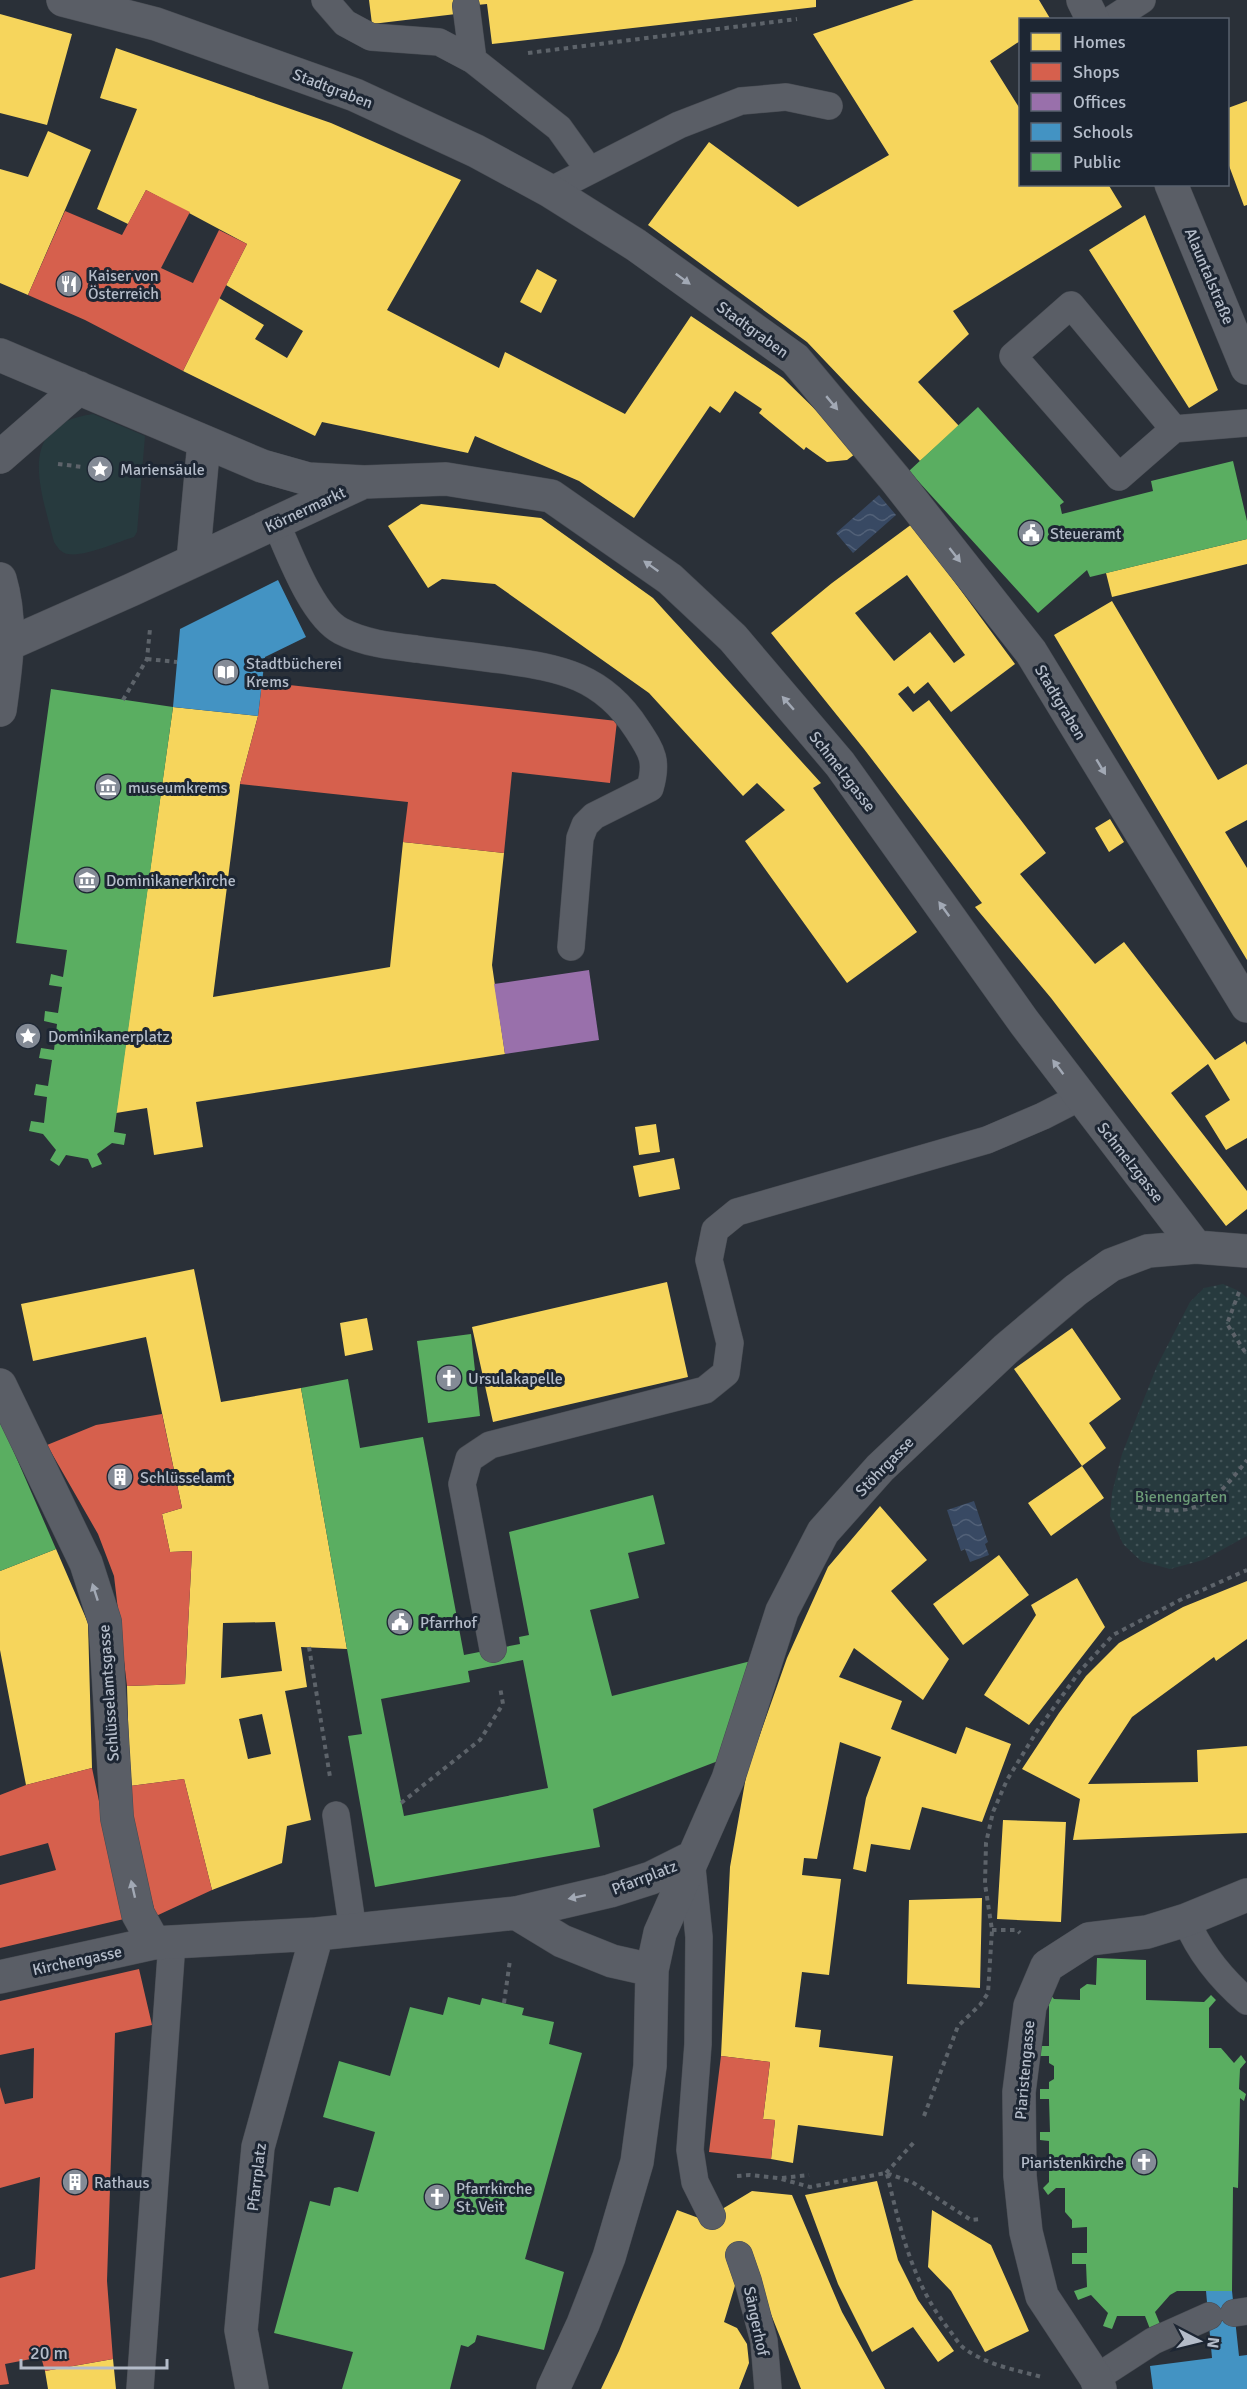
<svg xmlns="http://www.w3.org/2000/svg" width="1247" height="2389" font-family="Signika,sans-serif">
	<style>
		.grass { fill: #273a3e }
		.park { fill: url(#park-dots) }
		.water { fill: url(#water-waves) }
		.homes { fill: #f6d55c; fill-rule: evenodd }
		.shops { fill: #d6604d }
		.offices { fill: #9970ab }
		.schools { fill: #4393c3 }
		.public { fill: #5aae61; fill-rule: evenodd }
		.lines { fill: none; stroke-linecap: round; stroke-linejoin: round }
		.lane-casing { stroke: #484c53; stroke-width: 28 }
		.street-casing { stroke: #484c53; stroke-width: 34 }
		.path { stroke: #5d636a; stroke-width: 4; stroke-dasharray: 4.5 4.5; stroke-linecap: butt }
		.lane { stroke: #5a5e66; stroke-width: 27 }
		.street { stroke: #5a5e66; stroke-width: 33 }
		.oneway { fill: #a2a9b5 }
		.labels { text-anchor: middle; stroke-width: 6; stroke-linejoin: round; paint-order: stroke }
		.street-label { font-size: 16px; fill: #b4bcc9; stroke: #1d2633 }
		.poi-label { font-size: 16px; fill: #b4bcc9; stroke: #1d2633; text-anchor: start }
		.park-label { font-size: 16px; fill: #6b9a76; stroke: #1d2633 }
	</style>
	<defs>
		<pattern id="park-dots" width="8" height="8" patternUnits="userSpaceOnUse" patternTransform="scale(1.5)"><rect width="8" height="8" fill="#273a3e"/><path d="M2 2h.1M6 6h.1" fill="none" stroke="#445559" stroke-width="1.8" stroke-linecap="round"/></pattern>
		<pattern id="water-waves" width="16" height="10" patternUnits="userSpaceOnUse" patternTransform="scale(1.5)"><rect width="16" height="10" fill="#384963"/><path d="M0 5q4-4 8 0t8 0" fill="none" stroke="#526178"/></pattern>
	</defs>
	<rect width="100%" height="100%" fill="#2a3038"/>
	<!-- grass -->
	<path class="grass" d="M93,414L145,436L137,532L134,537C117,542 85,557 68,554C61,553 58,548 54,542C41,489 14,425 93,414Z"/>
	<!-- park -->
	<path class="park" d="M1223,1284L1239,1291L1247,1298V1536L1203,1560L1170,1569L1141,1561L1123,1544L1110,1516L1112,1493L1122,1454L1157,1366L1190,1302L1204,1288Z"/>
	<!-- water -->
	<path class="water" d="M879,495L896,515L853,553L836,533Z
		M974,1501L988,1542L985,1544L989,1555L970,1562L965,1549L961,1551L947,1510Z"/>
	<!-- homes -->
	<path class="homes" d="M369,0H816V7L492,44L487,4L466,6L456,14L372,24Z
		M914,0H1039L1051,20H1020V41L990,61L1020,109V184H1108L1122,207L953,311L969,334L918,382L959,426L920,461L807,342L648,225L709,142L798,207L889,155L813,34Z
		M0,14L72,34L47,125L0,113Z
		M116,48L331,123L461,180L387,310L499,368L505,352L625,414L691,316L783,378L830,424L855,454L847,460L827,462L806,447L804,450L759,413L762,409L735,391L720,413L710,406L634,518L579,481L475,436L468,453L322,422L315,436L183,371L219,298L264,325L255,339L287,358L303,331L226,285L247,244L146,190L128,224L97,209L137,109L100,98Z
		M1247,101V205L1244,206L1228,163V108Z
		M48,131L91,150L28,295L0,283V169L28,177Z
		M1145,215L1218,390L1189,408L1089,250Z
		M537,269L557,280L541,313L520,302Z
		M421,504L541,518L653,598L821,783L813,788L917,932L847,983L745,841L785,810L757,783L743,796L649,693L495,584L442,579L428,588L388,526Z
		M912,524L1015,664L951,712L928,682L914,694L908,686L898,694L913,712L929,700L1046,853L1020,874L1095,964L1124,942L1215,1060L1245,1041L1247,1045V1138L1226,1150L1205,1116L1230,1100L1208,1064L1171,1093L1247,1191V1209L1226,1226L1051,998L975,907L982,903L864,749L771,633L832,583ZM907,575L965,655L954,663L930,632L894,661L855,613Z
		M1247,539V564L1112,597L1106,573Z
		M1112,601L1218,780L1247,764V820L1225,832L1247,868V960L1054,635Z
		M173,707L258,716L240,784L213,997L390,967L403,842L504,853L492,965L505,1054L196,1102L203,1147L154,1155L147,1108L116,1113Z
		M1110,819L1124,842L1109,852L1095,828Z
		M656,1124L660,1152L639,1155L635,1127Z
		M674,1158L680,1189L639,1197L633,1166Z
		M194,1269L221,1402L301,1388L347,1649L301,1647L307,1687L285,1691L311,1820L287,1826L282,1863L212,1890L184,1779L130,1786L127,1686L185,1684L192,1551L170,1552L162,1514L182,1508L146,1337L33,1361L21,1304ZM275,1622L282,1671L221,1678L223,1623ZM262,1714L271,1754L248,1759L239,1719Z
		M667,1282L688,1377L493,1422L472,1327Z
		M367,1318L373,1350L345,1356L340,1323Z
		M1072,1328L1121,1399L1089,1423L1106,1448L1082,1466L1014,1369Z
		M1082,1466L1104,1498L1051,1536L1028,1503Z
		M880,1506L927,1560L891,1591L949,1659L923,1700L854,1648L839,1677L902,1701L891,1729L956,1754L966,1727L1011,1744L982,1822L922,1807L910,1850L871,1844L866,1872L853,1869L866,1798L881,1757L840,1742L817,1859L804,1858L802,1875L841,1879L829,1975L802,1972L795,2027L821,2030L819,2047L893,2056L883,2136L798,2125L793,2163L771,2159L775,2120L763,2119L770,2062L721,2056L730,1867L747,1771L787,1658L828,1567Z
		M56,1549L88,1623L92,1768L26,1785L0,1650V1571Z
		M999,1555L1029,1595L963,1645L933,1604Z
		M1077,1578L1105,1627L1029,1725L984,1695L1036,1615L1031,1605Z
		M1247,1581V1639L1216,1661L1214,1657L1132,1717L1088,1784L1198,1782L1197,1750L1247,1746V1833L1073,1840L1080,1799L1022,1769L1059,1713L1086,1676L1119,1643L1183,1607Z
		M1003,1820L1066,1822L1061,1922L997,1919Z
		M982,1898L980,1988L907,1984L909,1900Z
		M877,2181L898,2260L918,2300L954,2351L938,2362L913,2327L872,2352L838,2284L805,2195Z
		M752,2191L792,2195L842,2312L885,2389H801L758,2282L737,2279L724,2322L737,2328L747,2344L749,2363L739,2389H601L619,2351L677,2210L704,2220Z
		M932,2210L991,2245L1029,2331L985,2352L951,2291L928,2267Z
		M113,2359L116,2389H48L45,2371Z"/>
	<!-- shops -->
	<path class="shops" d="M146,190L190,212L161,268L193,283L219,230L247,244L183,371L85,320L28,295L65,211L122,235Z
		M262,682L617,721L610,783L512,772L504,853L403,842L408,802L240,784L258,716Z
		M162,1414L182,1508L162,1514L170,1552L192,1551L185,1684L127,1686L114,1576L98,1534L47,1445L96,1425Z
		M92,1768L124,1919L0,1948V1885L56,1870L48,1843L0,1856V1795L26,1785Z
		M184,1779L212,1890L156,1916L129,1815L130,1786Z
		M139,1969L152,2025L115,2033L107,2281L113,2359L45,2371L41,2357L5,2364L9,2384L0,2385V2278L35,2269L40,2177L0,2188V2087L5,2104L33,2098L34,2048L0,2055V2001Z
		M721,2056L770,2062L763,2119L775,2120L771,2159L709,2152Z"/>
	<!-- offices -->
	<path class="offices" d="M589,970L599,1040L505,1054L494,984Z"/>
	<!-- schools -->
	<path class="schools" d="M278,580L306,637L265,657L258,716L173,707L180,629Z
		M1206,2291H1232L1239,2356L1247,2355V2389H1153L1150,2366L1212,2358Z"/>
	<!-- public -->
	<path class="public" d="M978,407L1064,502L1060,505L1062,514L1153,491L1151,481L1233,461L1247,521V539L1090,577L1087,570L1038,613L909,471Z
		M51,689L173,707L114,1132L126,1134L124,1145L112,1143L97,1154L102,1164L92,1168L88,1159L66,1155L59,1166L50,1160L56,1150L43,1134L29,1131L31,1121L44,1123L47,1097L34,1095L36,1084L48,1086L52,1060L39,1058L41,1048L54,1050L57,1024L44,1021L45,1011L58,1013L62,987L49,985L51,974L63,977L67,950L16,943Z
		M471,1334L480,1416L428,1423L417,1341Z
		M348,1379L360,1448L423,1437L464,1655L520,1644L519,1637L529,1635L509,1532L653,1495L665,1544L628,1553L639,1598L590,1610L612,1696L755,1660L718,1761L593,1809L600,1847L375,1887L348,1736L362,1734L301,1388ZM523,1660L548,1788L404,1816L381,1699L470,1682L468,1671Z
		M0,1420L56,1549L0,1571Z
		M1097,1958L1146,1960V2000L1204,2002L1211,1995L1216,2000L1209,2008V2048H1221L1234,2063L1241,2055L1246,2062L1240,2069L1239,2089L1246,2094L1244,2101L1240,2098L1238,2188L1233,2187L1232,2291H1177L1170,2295L1155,2312L1160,2324L1150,2329L1145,2316H1117L1112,2329L1103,2326L1108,2313L1091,2295L1078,2300L1074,2291L1087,2287L1086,2264H1072V2253H1087V2227L1072,2228V2220L1065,2212V2188H1056L1048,2195L1043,2188L1049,2182V2141L1040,2140V2132H1050L1049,2099H1040V2089H1049V2082L1054,2079V2066L1049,2063V2056H1039L1040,2046H1049V2006L1042,1999L1049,1993L1054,1999L1080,2000V1989L1087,1984L1096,1985Z
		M448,1997L480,2005L482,1998L524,2008L522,2015L554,2022L549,2044L582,2053L525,2259L564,2272L544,2350L477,2335L475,2342L468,2347L461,2345L450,2389H342L353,2352L274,2333L310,2201L330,2206L334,2188L339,2187L358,2192L375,2132L323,2117L339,2061L390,2076L410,2007L443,2015Z"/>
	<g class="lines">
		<!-- lane casing -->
		<g class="lane-casing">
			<path id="lane" d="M325,0L345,23L371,37L439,42L473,60L559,128L589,170
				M466,6L473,60
				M1111,20L1142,0
				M550,191L679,125L741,101L786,97L829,106
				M1174,429L1071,305L1013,356L1119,477L1174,429L1247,423
				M276,523C289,552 312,616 341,631C364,643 390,646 416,649C444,653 473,656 502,660C561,668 603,676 637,729C652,752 658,760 650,788L594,816L585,825L580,838L571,947
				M493,1649L462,1484L469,1459L490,1445L705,1390L726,1373L730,1343L709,1260L715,1230L737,1212L987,1140L1043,1116L1080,1097
				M336,1815L353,1931
				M691,1859L699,1937L698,2044L690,2150L695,2182L712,2216
				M1186,1920C1200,1953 1220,1978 1247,2001
				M739,2255L748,2281L764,2341L768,2389
				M1234,2313L1247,2311
				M1096,2378L1153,2341L1209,2316
				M140,2389L172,1942"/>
		</g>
		<!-- street casing -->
		<g class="street-casing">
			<path id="street" d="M63,0L156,24L355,95L476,151L550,191L636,245L795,359L895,479L1031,652L1247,1006
				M1083,0L1093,20
				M1171,184L1247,368
				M0,355L262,466L308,479L364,482L446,479L551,496L670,579L733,638L840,764L1024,1022L1196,1247
				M0,457L79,388
				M193,561L204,442
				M0,579C13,623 6,666 0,710
				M9,644L131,590L359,484
				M0,1385L86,1563L105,1622L117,1818L138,1914L154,1943
				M516,1913L562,1941L612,1961L652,1970
				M0,1977L154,1943L317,1934L516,1913L610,1891L651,1878L691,1858
				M252,2389L241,2330L258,2147L317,1934
				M553,2389L583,2324L609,2257L637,2162L650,2066L652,1970L660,1933L728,1779L782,1611L823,1532L880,1468L1006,1349L1076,1290L1111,1265L1148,1251L1196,1247L1247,1251
				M1100,2389L1096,2378L1042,2296L1026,2232L1020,2176L1019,2092L1030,2006L1047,1966L1089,1939L1147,1932L1186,1920L1247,1895"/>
		</g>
		<!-- path -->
		<path class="path" d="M528,53L797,19
			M58,464L83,467
			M147,659L177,662
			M123,700L147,659L150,629
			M1239,1292L1227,1324L1247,1355
			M1138,1507C1198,1517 1211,1506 1247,1460
			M309,1647L330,1777
			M401,1803L480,1740L503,1704L500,1687
			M992,1930H1017L1020,1933
			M504,2003L510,1960
			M924,2116L958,2026L980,2005L988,1993L992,1930L985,1884L986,1843L993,1812L1007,1780L1037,1731L1080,1671L1113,1635L1180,1600L1247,1570
			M886,2173L916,2140
			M887,2174C900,2228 912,2282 947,2327C953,2334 958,2344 965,2349C987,2365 1016,2370 1042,2377
			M737,2176L750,2175L778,2178L810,2187L886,2173L912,2182L971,2220L981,2219
			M782,2178L809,2175"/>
		<!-- lane -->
		<use href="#lane" class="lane"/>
		<!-- street -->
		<use href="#street" class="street"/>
	</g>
	<!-- one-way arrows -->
	<defs><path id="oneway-solid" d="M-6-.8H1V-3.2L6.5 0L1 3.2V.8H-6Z" transform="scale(1.5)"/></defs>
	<g class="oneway">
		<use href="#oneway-solid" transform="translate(683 279) rotate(36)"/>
		<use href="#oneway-solid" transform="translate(832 403) rotate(50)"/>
		<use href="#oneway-solid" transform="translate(955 555) rotate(52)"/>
		<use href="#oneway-solid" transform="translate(651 566) rotate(-145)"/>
		<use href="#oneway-solid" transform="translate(788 703) rotate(-131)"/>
		<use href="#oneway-solid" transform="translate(1101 767) rotate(59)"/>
		<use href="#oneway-solid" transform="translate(944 909) rotate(-126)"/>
		<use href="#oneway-solid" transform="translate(1058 1067) rotate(-127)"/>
		<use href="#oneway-solid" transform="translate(95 1592) rotate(-108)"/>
		<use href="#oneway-solid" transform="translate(133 1889) rotate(-103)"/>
		<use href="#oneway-solid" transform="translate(577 1897) rotate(168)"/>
	</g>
	<!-- icons -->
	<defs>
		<g id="restaurant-disc" transform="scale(1.35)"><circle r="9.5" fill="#848b96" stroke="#1d2633"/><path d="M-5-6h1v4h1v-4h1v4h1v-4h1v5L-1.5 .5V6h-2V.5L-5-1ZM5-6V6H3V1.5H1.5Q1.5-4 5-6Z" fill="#fff"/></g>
		<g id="sight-disc" transform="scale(1.35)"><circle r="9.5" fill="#848b96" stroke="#1d2633"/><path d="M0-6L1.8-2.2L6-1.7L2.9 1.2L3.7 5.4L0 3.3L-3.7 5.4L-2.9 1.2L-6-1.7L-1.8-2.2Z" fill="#fff"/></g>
		<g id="civic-disc" transform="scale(1.35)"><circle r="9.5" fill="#848b96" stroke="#1d2633"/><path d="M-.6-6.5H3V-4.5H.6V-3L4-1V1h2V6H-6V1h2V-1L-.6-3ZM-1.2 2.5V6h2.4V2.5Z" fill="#fff"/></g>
		<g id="library-disc" transform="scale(1.35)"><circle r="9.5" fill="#848b96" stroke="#1d2633"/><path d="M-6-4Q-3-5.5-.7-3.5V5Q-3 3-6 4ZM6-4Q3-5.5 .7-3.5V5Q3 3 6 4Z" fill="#fff"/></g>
		<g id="museum-disc" transform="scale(1.35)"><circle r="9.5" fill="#848b96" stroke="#1d2633"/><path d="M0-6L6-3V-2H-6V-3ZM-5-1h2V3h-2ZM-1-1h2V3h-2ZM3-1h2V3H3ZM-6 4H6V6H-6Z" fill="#fff"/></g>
		<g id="church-disc" transform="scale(1.35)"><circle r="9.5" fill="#848b96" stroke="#1d2633"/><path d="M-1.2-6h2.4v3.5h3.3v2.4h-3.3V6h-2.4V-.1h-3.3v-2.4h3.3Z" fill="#fff"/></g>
		<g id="building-disc" transform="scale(1.35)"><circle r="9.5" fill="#848b96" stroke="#1d2633"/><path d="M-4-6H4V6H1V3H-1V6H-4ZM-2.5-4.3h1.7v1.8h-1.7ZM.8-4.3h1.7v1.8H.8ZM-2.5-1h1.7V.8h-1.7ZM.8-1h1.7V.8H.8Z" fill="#fff"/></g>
	</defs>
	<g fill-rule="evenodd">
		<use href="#restaurant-disc" x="69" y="284"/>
		<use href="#sight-disc" x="100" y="469"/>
		<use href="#civic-disc" x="1031" y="533"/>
		<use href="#library-disc" x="226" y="672"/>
		<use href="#museum-disc" x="108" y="787"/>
		<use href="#museum-disc" x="87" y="880"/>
		<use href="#sight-disc" x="28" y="1036"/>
		<use href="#church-disc" x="449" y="1378"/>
		<use href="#building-disc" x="120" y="1477"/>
		<use href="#civic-disc" x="400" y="1622"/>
		<use href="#church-disc" x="1144" y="2162"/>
		<use href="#building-disc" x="75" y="2182"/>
		<use href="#church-disc" x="437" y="2197"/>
	</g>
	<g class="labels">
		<!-- street labels -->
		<g class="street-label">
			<text transform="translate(333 88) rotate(21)" y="6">Stadtgraben</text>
			<text transform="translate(1210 276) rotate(67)" y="6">Alauntalstraße</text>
			<text transform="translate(753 329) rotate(36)" y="6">Stadtgraben</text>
			<text transform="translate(305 509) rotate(-25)" y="6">Körnermarkt</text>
			<text transform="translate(1061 702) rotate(59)" y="6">Stadtgraben</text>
			<text transform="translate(843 771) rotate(52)" y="6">Schmelzgasse</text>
			<text transform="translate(1131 1162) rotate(52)" y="6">Schmelzgasse</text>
			<text transform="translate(884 1466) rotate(-46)" y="6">Stöhrgasse</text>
			<text transform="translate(108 1693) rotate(-94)" y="6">Schlüsselamtsgasse</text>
			<text transform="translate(644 1877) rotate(-21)" y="6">Pfarrplatz</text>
			<text transform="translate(77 1960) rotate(-12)" y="6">Kirchengasse</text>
			<text transform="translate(1024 2070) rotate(-85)" y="6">Piaristengasse</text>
			<text transform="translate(256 2177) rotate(-83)" y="6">Pfarrplatz</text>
			<text transform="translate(757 2321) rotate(78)" y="6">Sängerhof</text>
		</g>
		<!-- poi labels -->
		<g class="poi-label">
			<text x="88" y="281">Kaiser von<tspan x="88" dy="18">Österreich</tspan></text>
			<text x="120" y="475">Mariensäule</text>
			<text x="1050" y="539">Steueramt</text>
			<text x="246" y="669">Stadtbücherei<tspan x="246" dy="18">Krems</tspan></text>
			<text x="128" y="793">museumkrems</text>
			<text x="106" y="886">Dominikanerkirche</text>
			<text x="48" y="1042">Dominikanerplatz</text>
			<text x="468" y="1384">Ursulakapelle</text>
			<text x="140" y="1483">Schlüsselamt</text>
			<text x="420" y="1628">Pfarrhof</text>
			<text x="1124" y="2168" text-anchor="end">Piaristenkirche</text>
			<text x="94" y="2188">Rathaus</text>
			<text x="456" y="2194">Pfarrkirche<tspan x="456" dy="18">St. Veit</tspan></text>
		</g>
		<!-- park labels -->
		<g class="park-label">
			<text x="1181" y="1502">Bienengarten</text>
		</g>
	</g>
	<!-- legend -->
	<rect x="1019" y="18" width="210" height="168" fill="#1d2633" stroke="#59626f" stroke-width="1.5"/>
	<rect x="1031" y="33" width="30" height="18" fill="#f6d55c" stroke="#59626f" stroke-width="1.5"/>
	<text x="1073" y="48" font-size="18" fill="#b4bcc9">Homes</text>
	<rect x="1031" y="63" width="30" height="18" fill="#d6604d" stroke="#59626f" stroke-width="1.5"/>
	<text x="1073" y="78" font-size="18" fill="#b4bcc9">Shops</text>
	<rect x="1031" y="93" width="30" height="18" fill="#9970ab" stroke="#59626f" stroke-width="1.5"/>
	<text x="1073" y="108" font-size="18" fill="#b4bcc9">Offices</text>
	<rect x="1031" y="123" width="30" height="18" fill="#4393c3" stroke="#59626f" stroke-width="1.5"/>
	<text x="1073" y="138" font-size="18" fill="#b4bcc9">Schools</text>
	<rect x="1031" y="153" width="30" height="18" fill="#5aae61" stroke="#59626f" stroke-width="1.5"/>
	<text x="1073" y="168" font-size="18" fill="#b4bcc9">Public</text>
	<!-- north arrow -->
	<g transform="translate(1199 2341) rotate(97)" stroke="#1d2633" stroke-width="4.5" paint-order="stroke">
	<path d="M0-4.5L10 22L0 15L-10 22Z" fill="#b4bcc9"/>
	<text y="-9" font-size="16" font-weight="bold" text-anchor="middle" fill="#b4bcc9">N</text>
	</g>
	<!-- scale -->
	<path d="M21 2359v9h146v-9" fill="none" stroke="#b4bcc9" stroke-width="3"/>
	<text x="30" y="2359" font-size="18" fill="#b4bcc9" stroke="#1d2633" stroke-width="4.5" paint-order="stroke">20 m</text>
</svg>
